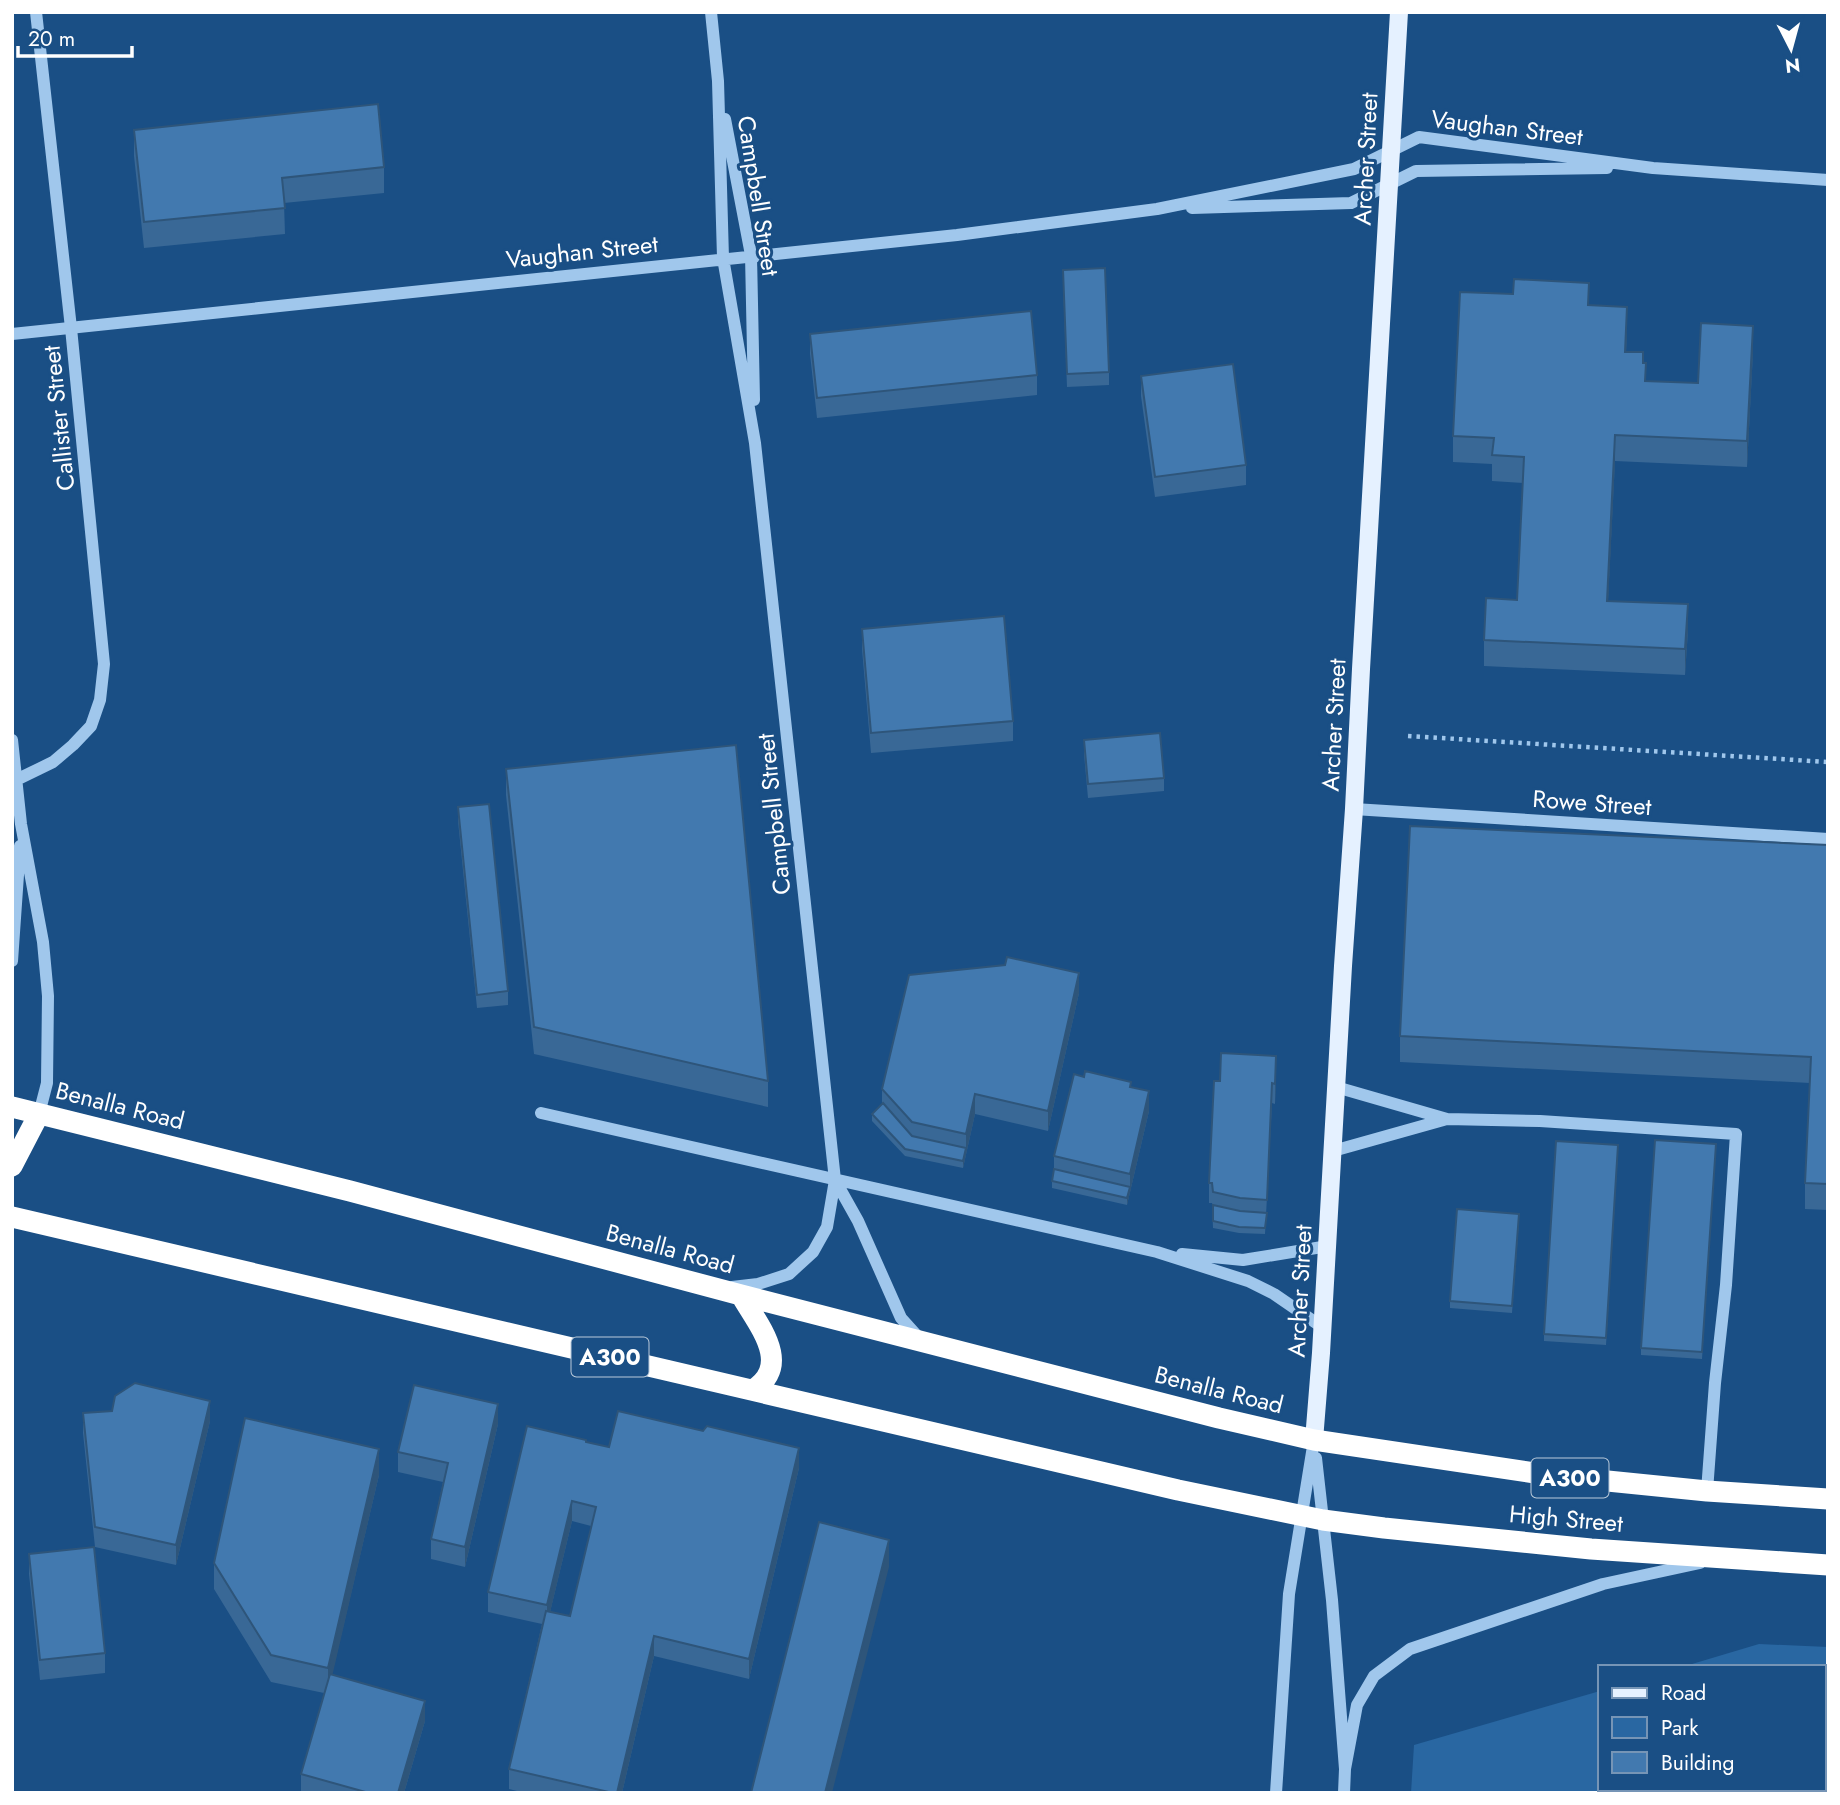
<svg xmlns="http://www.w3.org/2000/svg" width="1840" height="1805" font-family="Jost,sans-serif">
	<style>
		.green { fill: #2967a2 }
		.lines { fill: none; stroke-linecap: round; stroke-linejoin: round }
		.path { stroke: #a0c7ec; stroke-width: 4.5; stroke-dasharray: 3.5 5; stroke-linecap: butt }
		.minor { stroke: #a0c7ec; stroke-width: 12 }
		.major { stroke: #e5f1ff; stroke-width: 18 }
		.highway { stroke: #fff; stroke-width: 21 }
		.wall { fill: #396896; fill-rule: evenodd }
		.shaded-wall { fill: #2e557a }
		.building { fill: #4279af; stroke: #2e557a; stroke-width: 2 }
		.labels { text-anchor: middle; stroke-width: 6; stroke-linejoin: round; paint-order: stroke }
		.shield { fill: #1a4f85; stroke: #bacada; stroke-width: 2 }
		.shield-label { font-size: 23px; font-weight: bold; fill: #fff }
		.street-label { font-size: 24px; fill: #fff; stroke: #1a4f85 }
	</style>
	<rect width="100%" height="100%" fill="#1a4f85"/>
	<!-- green -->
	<path class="green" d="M1759,1644L1828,1647V1793H1411L1414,1745L1600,1691V1789H1824V1667H1682Z"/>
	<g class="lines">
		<!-- path -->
		<path class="path" d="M1408,736L1828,762"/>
		<!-- minor -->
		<path class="minor" d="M711,12L718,81L723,258L755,443L835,1180L827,1227L813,1252L789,1274L758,1284L732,1287
			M725,119L751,255L754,400
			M1192,208L1351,203L1416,171L1607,168
			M12,334L957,235L1157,209L1354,169L1419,137L1653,168L1828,180
			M12,740L21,824L43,942L48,996L47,1083L39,1114
			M16,780L53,762L73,745L91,726L100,700L104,664L71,328L36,12
			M1354,809L1828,839
			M12,961L20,846
			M1336,1087L1447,1119L1540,1121L1736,1134L1726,1285L1715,1383L1707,1491
			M541,1113L1157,1252L1248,1281L1274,1294L1322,1327
			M1333,1151L1447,1119
			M835,1180L858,1221L901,1318L920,1339
			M1182,1254L1243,1260L1328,1246
			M1316,1458L1332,1600L1345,1769L1344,1793
			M1345,1769L1357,1705L1374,1676L1410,1649L1603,1584L1700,1563
			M1276,1793L1289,1594L1314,1440"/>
		<!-- major -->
		<path class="major" d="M1314,1440L1321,1353L1343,966L1354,809L1361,669L1399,12"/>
		<!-- highway -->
		<path class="highway" d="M12,1107L350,1191L741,1295L1219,1418L1314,1440L1548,1475L1707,1491L1828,1499
			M12,1166L39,1114
			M12,1217L1178,1490L1323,1520L1384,1528L1591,1549L1828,1565
			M741,1295C758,1325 793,1364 753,1390"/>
	</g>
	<!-- wall -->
	<path class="wall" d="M134,130L384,167V193L284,203L285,234L144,248L134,156Z
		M1063,284L1109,372V385L1067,387Z
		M1589,305L1627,333L1626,352L1643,363L1646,381L1698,383L1753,352L1747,467L1615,461L1608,601L1688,630L1685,675L1484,666V640L1517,600L1523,483L1492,481V464L1453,462V436Z
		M810,334L1037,375V395L817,418L810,354Z
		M1141,376L1246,465V485L1155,497L1141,396Z
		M862,629L1013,721V741L871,753L862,649Z
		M1084,740L1164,778V791L1088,798L1084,754Z
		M506,769L768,1081V1107L534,1054L506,795Z
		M458,807L508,991V1005L477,1008L458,821Z
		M1828,845V1210L1805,1209V1183L1810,1083L1400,1062V1036Z
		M1079,993L1048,1131L975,1114L963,1168L905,1156L872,1121V1114L882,1104V1089Z
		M1276,1076L1275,1104L1272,1103L1265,1234L1239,1233L1213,1228L1212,1203H1209V1183L1220,1081Z
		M1131,1087L1149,1111L1127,1205L1052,1188V1181L1054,1169V1156Z
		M1716,1144L1702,1359L1641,1355V1348Z
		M1618,1152L1606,1345L1544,1341V1334Z
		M1519,1221L1512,1313L1450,1308V1301Z
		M83,1413L210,1421L176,1565L95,1547L83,1433Z
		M498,1424L465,1567L431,1559V1539L443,1482L398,1472V1452Z
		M586,1442L609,1447L799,1468L749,1679L654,1656L622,1793H525L509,1789V1769L542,1624L488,1612V1592ZM572,1521L591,1526L570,1616L550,1612Z
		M379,1475L332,1674L425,1721L404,1793H301V1774L324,1693L271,1682L214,1589V1563Z
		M29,1554L105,1653V1673L40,1680L29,1574Z"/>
	<!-- shaded-wall -->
	<path class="shaded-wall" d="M1627,307V333L1625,378V352Z
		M1753,326V352L1747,467V441Z
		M1615,435V461L1607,627V601Z
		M1688,604V630L1685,675V649Z
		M1079,973V993L1048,1131V1111Z
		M1276,1056V1076L1275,1104V1084Z
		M1149,1091V1111L1127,1205V1198L1130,1187V1174Z
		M975,1094V1114L963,1168V1161L966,1148V1134Z
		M210,1401V1421L176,1565V1545Z
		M498,1404V1424L465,1567V1547Z
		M799,1448V1468L749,1679V1659Z
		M379,1449V1475L328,1694V1668Z
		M572,1501V1521L547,1625V1605Z
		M889,1540V1567L832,1793H825Z
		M654,1636V1656L622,1793H617Z
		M425,1701V1721L404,1793H398Z"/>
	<!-- building -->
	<path class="building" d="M378,104L384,167L282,178L285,208L144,222L134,130Z
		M1105,268L1109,372L1067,374L1063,270Z
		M1514,279L1589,283L1588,305L1627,307L1625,352H1643V363H1646L1645,381L1698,383L1701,323L1753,326L1747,441L1615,435L1607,601L1688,604L1685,649L1484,640L1486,598L1517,600L1524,457L1492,455L1494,438L1453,436L1460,292L1513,294Z
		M1031,311L1037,375L817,398L810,334Z
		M1233,364L1246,465L1155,477L1141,376Z
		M1004,616L1013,721L871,733L862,629Z
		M1160,733L1164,778L1088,784L1084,740Z
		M736,745L768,1081L534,1027L506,769Z
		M489,804L508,991L477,995L458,807Z
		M1410,826L1828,845V1184L1805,1183L1811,1057L1400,1036Z
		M1007,957L1079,973L1048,1111L975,1094L966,1134L912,1122L882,1089L909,975L1005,965Z
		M1221,1053L1276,1056L1275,1084L1272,1083L1267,1200L1240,1198L1213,1192L1212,1183H1209L1214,1081H1220Z
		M1085,1071L1131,1082L1130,1087L1149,1091L1130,1174L1054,1156L1074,1074L1084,1077Z
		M883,1103L912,1136L966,1148L963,1161L905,1149L872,1114Z
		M1655,1140L1716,1144L1702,1352L1641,1348Z
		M1556,1141L1618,1145L1606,1338L1544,1334Z
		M1054,1169L1130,1187L1127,1198L1052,1181Z
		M1213,1205L1240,1211L1267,1213L1265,1228L1239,1227L1213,1221Z
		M1457,1209L1519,1214L1512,1306L1450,1301Z
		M135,1383L210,1401L176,1545L95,1527L83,1413L112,1411L115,1396Z
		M414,1385L498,1404L465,1547L431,1539L448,1463L398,1452Z
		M618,1411L703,1431L707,1426L799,1448L749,1659L654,1636L617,1793H613L509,1769L546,1611L570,1616L596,1507L572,1501L547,1605L488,1592L527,1426L586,1440V1442L609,1447Z
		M245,1418L379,1449L328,1668L271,1655L214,1563Z
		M819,1522L889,1540L825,1793H751Z
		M94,1547L105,1653L40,1660L29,1554Z
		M330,1674L425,1701L398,1793H369L301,1774Z"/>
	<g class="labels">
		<!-- shield labels -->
		<g class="shield">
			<rect x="571.5" y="1337.5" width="77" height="39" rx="5"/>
			<rect x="1531.5" y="1458.5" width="77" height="39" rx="5"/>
		</g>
		<g class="shield-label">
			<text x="610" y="1365">A300</text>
			<text x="1570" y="1486">A300</text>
		</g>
		<!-- street labels -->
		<g class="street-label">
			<text transform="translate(1507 128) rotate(7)" y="8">Vaughan Street</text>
			<text transform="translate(1366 159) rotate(-87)" y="8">Archer Street</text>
			<text transform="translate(758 196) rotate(81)" y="8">Campbell Street</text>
			<text transform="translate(582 252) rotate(-6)" y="8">Vaughan Street</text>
			<text transform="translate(59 418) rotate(-96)" y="8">Callister Street</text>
			<text transform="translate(1334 725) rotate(-87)" y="8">Archer Street</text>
			<text transform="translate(1592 803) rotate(4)" y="8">Rowe Street</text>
			<text transform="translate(774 814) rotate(-96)" y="8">Campbell Street</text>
			<text transform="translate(120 1106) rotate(14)" y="8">Benalla Road</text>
			<text transform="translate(670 1249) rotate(15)" y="8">Benalla Road</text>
			<text transform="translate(1300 1291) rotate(-87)" y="8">Archer Street</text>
			<text transform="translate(1219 1390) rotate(14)" y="8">Benalla Road</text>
			<text transform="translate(1566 1519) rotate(5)" y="8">High Street</text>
		</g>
	</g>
	<!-- border -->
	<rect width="1840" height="1805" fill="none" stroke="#ffffff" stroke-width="28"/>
	<!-- legend -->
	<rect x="1598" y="1665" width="228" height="126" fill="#1a4f85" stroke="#7695b6" stroke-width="2"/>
	<rect x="1612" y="1688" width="35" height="10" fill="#e5f1ff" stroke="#7695b6" stroke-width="2"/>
	<text x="1661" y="1700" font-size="21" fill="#ffffff">Road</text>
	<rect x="1612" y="1717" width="35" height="21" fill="#2967a2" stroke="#7695b6" stroke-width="2"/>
	<text x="1661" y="1735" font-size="21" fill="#ffffff">Park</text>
	<rect x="1612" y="1752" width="35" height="21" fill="#4279af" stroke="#7695b6" stroke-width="2"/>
	<text x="1661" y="1770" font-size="21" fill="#ffffff">Building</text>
	<!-- north arrow -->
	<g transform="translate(1791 49) rotate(174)" stroke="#1a4f85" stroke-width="5" paint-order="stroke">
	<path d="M0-5L12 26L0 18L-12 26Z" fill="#ffffff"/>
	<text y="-10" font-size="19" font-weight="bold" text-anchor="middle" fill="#ffffff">N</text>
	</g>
	<!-- scale -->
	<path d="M18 46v10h114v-10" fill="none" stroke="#ffffff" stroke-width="3.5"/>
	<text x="28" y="46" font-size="21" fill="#ffffff" stroke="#1a4f85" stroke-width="5" paint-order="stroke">20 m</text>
</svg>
